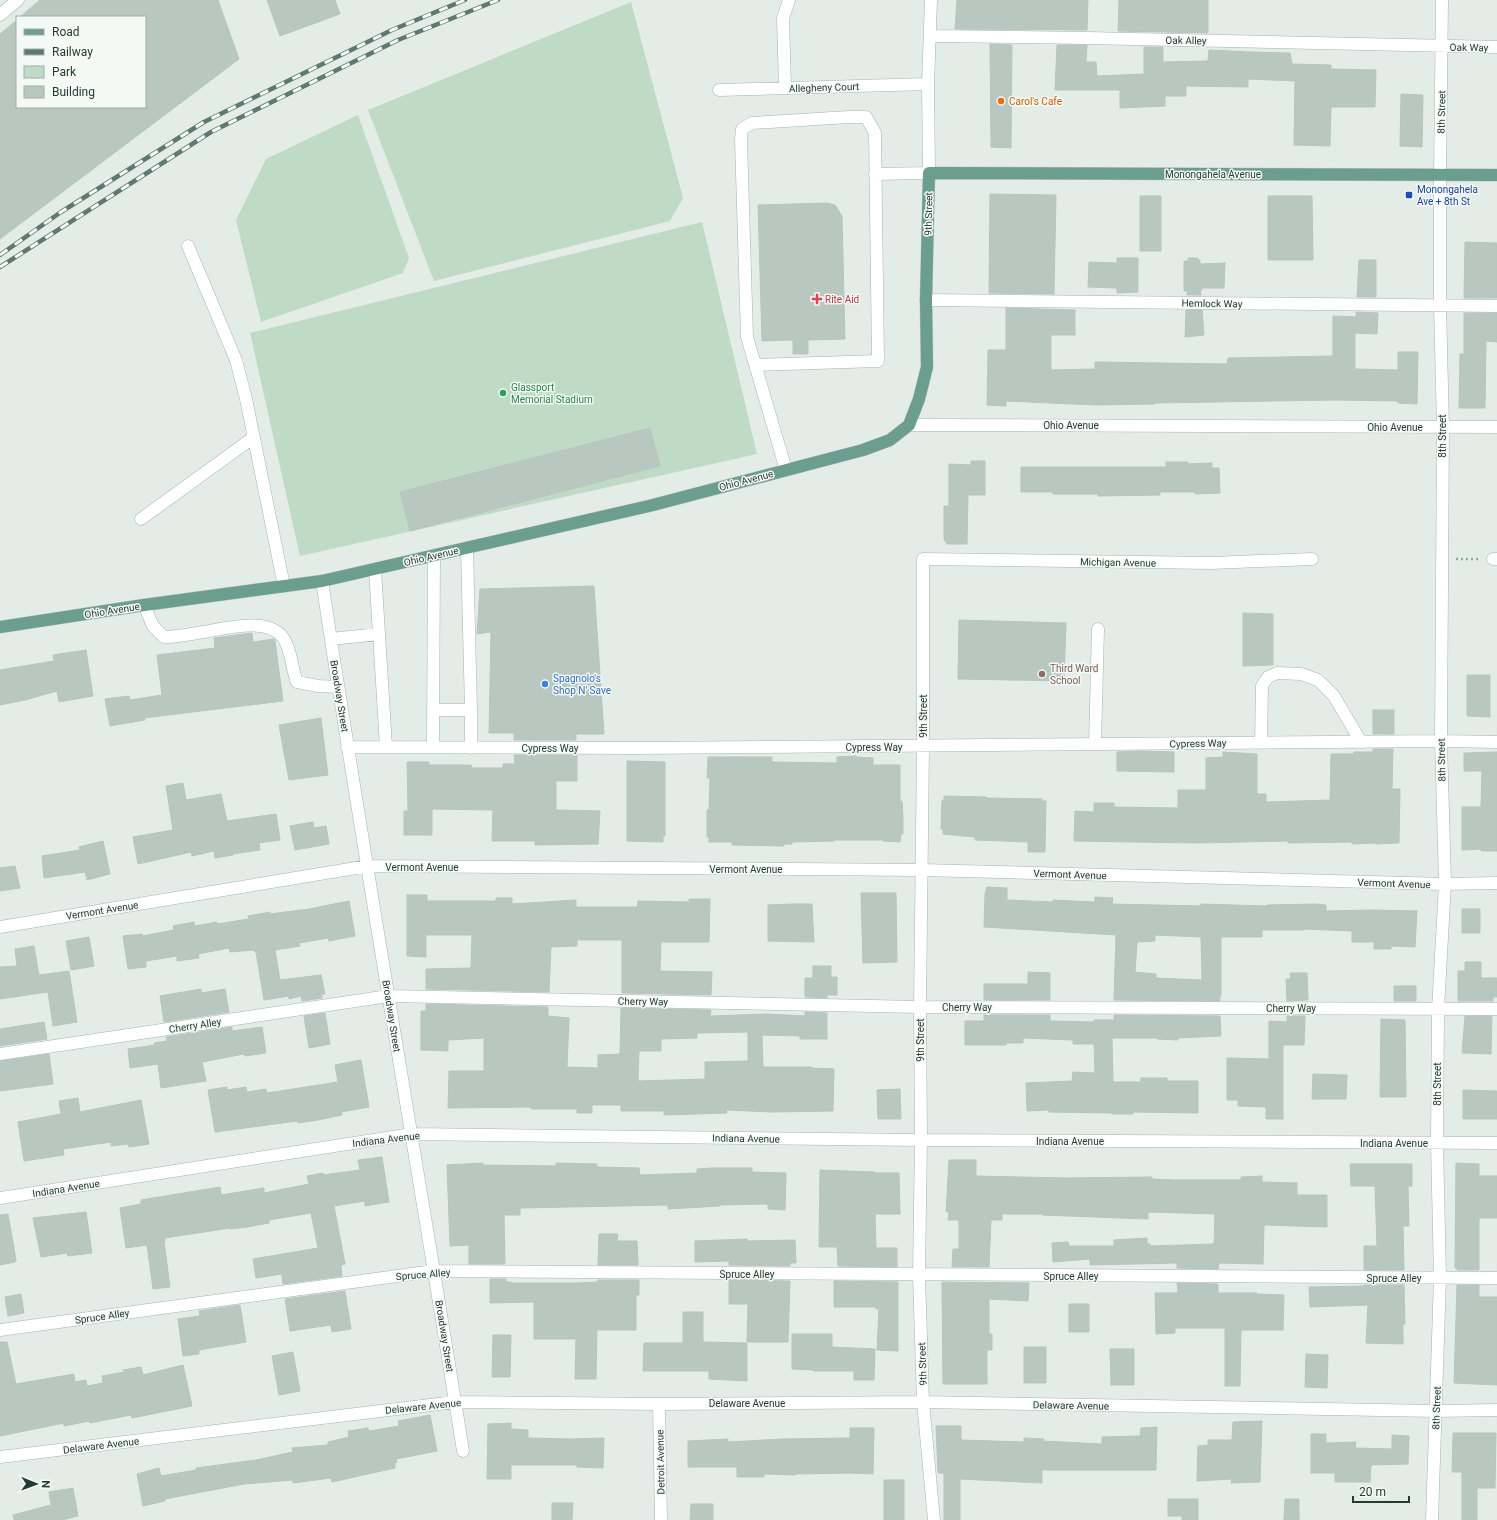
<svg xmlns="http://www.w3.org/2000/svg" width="1497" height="1520" font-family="Roboto,sans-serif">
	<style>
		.green { fill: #bfdbc5 }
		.building { fill: #b9c7c1; stroke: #b7c5bf; fill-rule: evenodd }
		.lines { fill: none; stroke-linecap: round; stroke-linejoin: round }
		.minor-casing { stroke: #a7b4af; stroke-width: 13 }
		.major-casing { stroke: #c2c8c6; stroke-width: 13 }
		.path { stroke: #87ada0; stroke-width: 2.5; stroke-dasharray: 2 3; stroke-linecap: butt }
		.minor { stroke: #fff; stroke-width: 12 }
		.major { stroke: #6c9e8f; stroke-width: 12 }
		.rail-casing { stroke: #5f7870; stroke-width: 4.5 }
		.rail { stroke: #f4f9f6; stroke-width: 3; stroke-dasharray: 9; stroke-linecap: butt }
		.food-dot { fill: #e8710a; stroke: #f4f9f6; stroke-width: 1.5 }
		.transit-dot { fill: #1a4fb4; stroke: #f4f9f6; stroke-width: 1.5 }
		.health-dot { fill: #e0444e; stroke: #f4f9f6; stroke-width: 1.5 }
		.leisure-dot { fill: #2e9e5b; stroke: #f4f9f6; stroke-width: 1.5 }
		.education-dot { fill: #8d6e63; stroke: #f4f9f6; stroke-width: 1.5 }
		.shop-dot { fill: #3f7fe0; stroke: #f4f9f6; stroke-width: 1.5 }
		.labels { text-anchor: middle; stroke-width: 3; stroke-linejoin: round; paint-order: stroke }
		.street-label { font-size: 10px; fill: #253c35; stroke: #f4f9f6 }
		.food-label { font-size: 10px; fill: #c56008; stroke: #f4f9f6; text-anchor: start }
		.transit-label { font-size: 10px; fill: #164399; stroke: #f4f9f6; text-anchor: start }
		.health-label { font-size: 10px; fill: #be3a42; stroke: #f4f9f6; text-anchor: start }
		.leisure-label { font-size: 10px; fill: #27864d; stroke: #f4f9f6; text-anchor: start }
		.education-label { font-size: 10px; fill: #785e54; stroke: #f4f9f6; text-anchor: start }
		.shop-label { font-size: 10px; fill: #366cbe; stroke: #f4f9f6; text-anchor: start }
	</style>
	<rect width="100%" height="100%" fill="#e4ece8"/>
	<!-- green -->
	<path class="green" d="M631,2L683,198L670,221L434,281L368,110Z
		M358,115L409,258L403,273L261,322L236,220L266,159Z
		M702,222L757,454L300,556L250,333Z"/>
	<!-- building -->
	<path class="building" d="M40,0H218L239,59L0,239V34L17,20V107H145V17H20Z
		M267,0H335L340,14L280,36Z
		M957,0H1088L1087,30L955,29Z
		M1119,0H1208V33L1118,31Z
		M990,44L1012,45L1011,148L991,147Z
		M1057,45H1087L1086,62H1096L1097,76L1144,74V47H1163V62L1208,61L1209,50L1249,52L1290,53L1292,64L1331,65V69L1376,70L1375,107H1331L1330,146L1294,145L1295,81L1248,79V87L1186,86V96H1165V106L1120,108V90H1055Z
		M1401,94L1423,95L1422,147L1400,146Z
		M990,194L1056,195L1054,294L989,293Z
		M1140,196H1161V251H1140Z
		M1268,196H1312L1313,260H1268Z
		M827,203L835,205L842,216L845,339L808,340V354H793V340L762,341L758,205Z
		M1465,242L1497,243V298H1464Z
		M1117,258H1138V292L1117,293V288L1088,287L1089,262L1117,263Z
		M1188,258H1198V260H1200V264L1225,263L1224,288H1202V290H1200L1201,295H1187V291H1184V261H1188Z
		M1359,260H1376V297H1357Z
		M1006,308L1075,310V335H1051V370L1095,369V362L1227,364L1228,358L1333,356V316L1356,317V312L1378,313L1377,334L1355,333V369L1398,370V352H1418L1417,404L1398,403V401L1335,400L1155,403V404L1095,405L1006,401V406L987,405L988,350H1006Z
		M1186,310H1202L1204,335L1185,337Z
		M1464,313H1497V342L1486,341L1485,408H1459L1460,354H1464Z
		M650,428L660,466L410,531L400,492Z
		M971,461H985V495H968L967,544H947L944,539V506H949V464L971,465Z
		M1166,462H1188V464L1212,463V468H1219L1220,493L1195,494V492H1160V495L1098,496V494H1053V492H1021V467H1166Z
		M594,586L604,734H576V740H514V733H489L491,632L477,634L480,589Z
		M1243,613L1273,614V665L1243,666Z
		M959,620L1066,623L1064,681L958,679Z
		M252,633L253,642L274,639L275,641L283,701L144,718L145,720L110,726L105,699L129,696L130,700L162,695L157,655L215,648L214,638Z
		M86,650L93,696L59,702L57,691L25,700L0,705V670L54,661L53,655Z
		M1467,675H1490V717L1467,716Z
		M1373,710H1394V734H1373Z
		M321,718L328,775L289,780L279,725Z
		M1373,749H1393L1392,789H1400L1399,843L1376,844V843L1352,844V842L1288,843V841L1198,843L1074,841L1075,811L1094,812V803H1114V807L1178,808V790H1206V758L1223,757V752L1257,754V794H1266V802L1330,800L1331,754H1353L1354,752H1373Z
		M1140,751L1174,752V772L1117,771V752Z
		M1497,752V851H1481V849L1462,850V807H1481L1482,771H1464V753Z
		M514,755H577V781H556V810L600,811L598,844L535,845V841H492L493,810L432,809V835H404V811H408L407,762H429V765H471L472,768H503V764H515Z
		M856,756V757L873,758V765H900V801H902L903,817V834H901L900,842L883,841V840H834V841L792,842V844H784V846L732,845V842H709V837H707V810H709L710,778H707L708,757H772V762L837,763V757Z
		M627,761L665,762V836H663V842L627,841Z
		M183,783L186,800L221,794L227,821L276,814L280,840L259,843L260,850L233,854V855L215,858L214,851L192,856L191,852L138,864L133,837L173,830L166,786Z
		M944,796L986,797V798L1042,799V801H1046L1045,852H1028V842L975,840V837L943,834V829H941L942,801L944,800Z
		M313,822L314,828L326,826L329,844L295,850L290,826Z
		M103,841L110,874L87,880L85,872L44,878L42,856L80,850L79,847Z
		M15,866L20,888L0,891V868Z
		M987,887L1007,888V900L1053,902V900L1092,902H1095V897L1113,898L1112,904L1201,906V904L1267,906V905L1316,904L1326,905V911L1371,910L1417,911L1415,947L1391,946V949H1374V942H1352V931L1304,929V930H1262V937H1221V995H1220V1001L1114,1000L1116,935L984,927L985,894ZM1155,935L1201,937L1202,980L1156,978V974L1135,972L1137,942L1155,941Z
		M861,893H896L897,962L863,963Z
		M407,895H427V901H496V898H512V904L576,900V907H637L638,901L689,902V899H710L709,942H661L660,971L712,972L711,995L622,993V940H577V946L551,947L549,992L426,989V969L471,968L472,935H426V957L407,956Z
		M349,901L355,936L329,941L328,938L299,943L300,946L275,950L280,980L321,975L325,994H322V998L302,1001L301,996L289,999V996L264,1000L256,952H255L254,950L230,952L229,948L198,954L199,958L177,961V956L146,961V967L128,969L123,936L142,934V936L174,930L173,926L194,922L195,926L217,922V924L249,919L248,916L270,912V914L309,909Z
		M794,904H812L814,942L768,941V905Z
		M1462,909H1480V933H1462Z
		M89,937L94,966L71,970L66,941Z
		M34,946L39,975L69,971L77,1022L53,1026L48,992L0,999V967L17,966L15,949Z
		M1465,962H1481V978H1497V997H1493V1001H1458V971H1465Z
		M813,966H831V977H837V995H827V998L805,997V978H813Z
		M1028,972L1050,973V1000H984V984H1028Z
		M1290,973H1307L1308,1000L1287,1001L1286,979H1291Z
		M1394,986H1416V1001H1394Z
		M201,989V993L225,989L229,1012L164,1022L160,996Z
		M426,1004L548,1007V1016L569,1018L567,1067L598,1068V1055L620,1054L621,1008L711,1010L710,1016L767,1014L805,1016V1012L827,1013V1039H800V1036L762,1035L763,1067H812V1068L834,1069L833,1111L772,1112L726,1110L727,1113L664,1115V1111H621V1105H592V1113H577V1109H531V1107L448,1108L449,1071H484V1038L448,1040V1051L421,1050V1011H426ZM748,1032V1061L705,1062V1079L638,1081L639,1051H661V1039L697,1038V1033Z
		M325,1013L330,1044L309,1048L304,1016Z
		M984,1015H1050V1021L1094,1022V1020H1114V1015L1220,1016L1221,1036L1178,1038V1040L1157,1039V1038H1112L1113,1082H1141V1078H1167V1081H1198V1113L1133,1112V1114H1112V1113L1049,1112V1110L1027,1111L1026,1083L1072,1081L1073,1072L1095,1073L1094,1044H1073V1040L1023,1038V1043H1006V1045H965V1021H984Z
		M1287,1016H1305L1304,1045H1283V1119H1266V1107L1238,1106V1100H1227V1058L1269,1059V1021L1287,1022Z
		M1465,1016H1492L1491,1054L1462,1053Z
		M1381,1019L1405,1020L1406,1097H1380Z
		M44,1022L47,1039L0,1046V1029Z
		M232,1027V1031L262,1027L266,1053L245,1056L244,1054L202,1062L206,1081L161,1088L158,1064L130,1068L128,1049L155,1045L154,1043L167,1041L166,1037Z
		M49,1054L53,1084L0,1091V1061Z
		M361,1060L369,1107L341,1112L342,1115L318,1120L298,1123V1121L215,1132L208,1090L227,1087V1090L246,1087L247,1092L266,1089L267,1093L338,1082L335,1065Z
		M1313,1074L1347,1075L1346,1099H1312Z
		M900,1089L901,1119H878L877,1090Z
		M1463,1090L1497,1091V1119H1463Z
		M78,1098L80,1112L141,1100L149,1144L129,1147L128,1144L111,1146V1142L63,1149L64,1155L24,1161L18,1122L61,1114L59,1101Z
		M382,1157L389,1202L365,1206V1201L334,1206L345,1264L341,1265L342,1276L283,1284L282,1274L256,1278L253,1259L318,1248L311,1213L269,1220V1223L247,1227L230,1229V1228L165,1238V1241H164L170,1287L153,1289L147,1245L126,1248L120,1208L141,1204V1200L220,1187L221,1195L264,1188V1193L309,1184L307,1176L323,1173V1175L360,1170L358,1160Z
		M949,1160H976V1176L1066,1178L1152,1177V1179L1175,1180H1241V1177L1262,1176V1182L1297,1183V1195H1327V1227L1264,1225L1263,1264L1219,1263L1218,1269L1177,1268V1263L1090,1265V1259L1053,1262L1052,1243L1068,1242L1069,1246H1114V1240L1147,1238V1244H1150V1246L1214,1244L1215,1214L1148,1212V1219L1042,1215V1214H1002V1220H991L989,1267H952L953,1249H959V1220H948L949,1212H946Z
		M483,1163V1165L556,1166V1163L597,1164V1167L639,1168L640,1175L697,1173V1169L712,1168H752V1172L786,1173L785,1210L768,1209V1204L720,1205V1206L668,1209V1205L520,1208V1215H504L505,1264H469V1245L450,1246L447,1165Z
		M1456,1163L1479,1164V1176H1497V1218H1479V1270H1457V1268H1455Z
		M1350,1164H1412V1186H1408L1409,1226H1403L1404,1270H1364V1246H1377L1375,1186H1351Z
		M820,1170L875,1172V1173H899L900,1214H875L876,1248H897V1267L838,1266L837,1247H819Z
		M86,1212L92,1253L68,1256L67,1253L41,1257L33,1218Z
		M8,1214L16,1260L15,1262L0,1265V1215Z
		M599,1234H618L617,1241H637L638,1265H598Z
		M747,1239V1241L795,1240L796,1263H790V1266L729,1265V1261L695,1262V1241Z
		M490,1279H506V1282H511V1283H576L597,1282L598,1280H639V1295H636V1330H597L596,1379H575L576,1339H534V1302L490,1303Z
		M729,1280L790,1281L788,1342H747L748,1304H729Z
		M834,1281L898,1282V1351L877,1350L879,1309H876V1307H834Z
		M942,1282L1029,1283L1028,1301L989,1299V1334H992V1350H987V1384H943Z
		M1177,1283L1218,1284V1293H1257V1294L1284,1295L1283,1330H1241L1240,1386H1225V1328H1175V1333L1156,1334L1155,1293H1178Z
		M1364,1285H1404L1405,1324H1403V1344L1366,1343L1368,1305L1310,1307L1309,1287L1364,1286Z
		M1457,1285H1479V1297H1497V1385L1454,1383Z
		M345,1291L351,1329L332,1332L331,1325L290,1331L285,1299Z
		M21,1294L24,1313L8,1316L5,1297Z
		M1069,1304H1089V1332H1069Z
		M240,1305L246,1342L199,1350V1354L183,1356L178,1319L200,1316L199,1311Z
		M683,1312H703V1342L747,1343V1381L709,1379V1371H643L644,1343H683Z
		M792,1334H832V1347L875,1349L874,1380H854V1371H814V1370L792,1369Z
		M493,1335H511L510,1377H492Z
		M0,1342H7L16,1384L74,1374L75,1382L86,1380L87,1386L103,1383L102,1376L124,1372L123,1370L141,1367L143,1375L183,1365L192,1406L132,1418L131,1415L90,1423L89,1421L64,1426V1423L0,1436Z
		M1024,1347H1046V1383H1024Z
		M1110,1349H1134V1385H1111Z
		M293,1352L300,1391L279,1395L272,1356Z
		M1306,1354L1328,1355L1327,1388L1305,1387Z
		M430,1415L437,1451L396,1459L397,1462L395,1463V1468L332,1482L331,1478L293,1483V1480L244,1484L165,1499V1501L143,1506L137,1474L159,1468L161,1476L196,1470V1468L256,1460L293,1452L292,1448L328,1445V1442L349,1437L348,1431L368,1428L369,1431L399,1426L398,1421Z
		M1262,1421L1260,1482L1231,1483L1232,1479L1197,1481L1198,1446L1208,1445V1440H1232L1233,1422Z
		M511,1423V1429L528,1430V1438L571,1439L604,1438L603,1468L577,1467V1465H511V1479H487L488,1424Z
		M936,1426H961V1440L1024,1442V1438L1044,1439L1043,1441L1102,1444V1437L1140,1436L1141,1428L1157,1427L1156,1470H1042V1483L960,1479V1520H944V1473H938Z
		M850,1428H874L873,1474L850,1473L795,1474V1475L764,1474V1477H737V1467H688V1441L728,1439V1442L782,1439L850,1438Z
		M1453,1433H1496L1495,1488H1477V1520H1462V1472H1452Z
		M1311,1434H1326V1443L1356,1442L1355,1448L1392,1449V1435L1409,1436L1408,1464L1371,1465L1370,1482H1335V1473H1311Z
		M884,1480H904V1520H884Z
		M73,1488L78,1516L62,1520H14L13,1515L51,1505L49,1492Z
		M1168,1499H1198V1520H1182V1516H1168Z
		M1285,1499H1299V1520H1284Z
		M552,1503H573L572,1520H552Z
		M691,1504H713V1520H690Z"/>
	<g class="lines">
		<!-- minor casing -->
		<g class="minor-casing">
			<path id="minor" d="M0,15L18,0
				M930,36L1087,38L1497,47
				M785,88L783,18L789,0
				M719,90L928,84
				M875,174L929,173L928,84L931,0
				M188,246L236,360L246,399L284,586
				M926,300L1497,306
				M756,365L878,361L875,133L866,117H849L752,123L742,129L741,140L747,337L786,470
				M909,425L1497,427
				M141,519L254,437
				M1493,559H1497
				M375,569L386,747
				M322,581C366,872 417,1161 463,1451
				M144,605L153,626L164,637C177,637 191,634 204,632C227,628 274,615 286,643C292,655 292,670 297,682L318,686L338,687
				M331,639L379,634
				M433,710H471L467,548
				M471,710V748
				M1261,743L1262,686L1268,677L1277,673L1301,674L1318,680L1334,696L1361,742
				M1095,744L1098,629
				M347,747L636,748L1441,741L1497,742
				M433,747L434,555
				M0,927L368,866L922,870L1445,884L1497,883
				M0,1054L389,996L920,1007L1497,1009
				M0,1198L412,1134L921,1140L1497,1143
				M0,1330L434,1271L1497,1278
				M659,1404L661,1520
				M0,1457L455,1402L659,1404L923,1402L1436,1411L1497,1410
				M934,1520L923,1402L919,1275L921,1140L920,1007L923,746V559L1211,563L1312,559
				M1432,1520L1440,1278L1437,1143L1438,1009L1445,884L1441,741L1443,427L1440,306V175L1442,0"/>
		</g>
		<!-- major casing -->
		<g class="major-casing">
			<path id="major" d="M0,627L144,605L322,581L649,506L863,450L890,440L909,425L919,399L927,367L926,300L929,173L1497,175"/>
		</g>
		<!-- path -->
		<path class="path" d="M1456,559H1479"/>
		<!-- minor -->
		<use href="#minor" class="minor"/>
		<!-- major -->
		<use href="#major" class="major"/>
		<!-- rail casing -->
		<g class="rail-casing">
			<path id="rail" d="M0,255L61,212L204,122L392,30L465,0
				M0,267L211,132L398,40L498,0"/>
		</g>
		<!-- rail -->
		<use href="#rail" class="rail"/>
	</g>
	<!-- markers -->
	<circle class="food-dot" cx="1001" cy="101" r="4"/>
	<rect class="transit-dot" x="1405" y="191" width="8" height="8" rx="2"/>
	<path class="health-dot" d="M815 293h4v4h4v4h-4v4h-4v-4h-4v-4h4z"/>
	<circle class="leisure-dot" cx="503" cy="393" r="4"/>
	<circle class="education-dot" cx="1042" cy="674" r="4"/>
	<circle class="shop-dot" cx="545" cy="684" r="4"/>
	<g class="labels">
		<!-- street labels -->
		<g class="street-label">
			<text transform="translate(1186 40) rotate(1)" y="4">Oak Alley</text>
			<text transform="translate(1469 47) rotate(1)" y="4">Oak Way</text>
			<text transform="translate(824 87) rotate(-2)" y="4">Allegheny Court</text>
			<text transform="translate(1441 112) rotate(-89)" y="4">8th Street</text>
			<text x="1213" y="178">Monongahela Avenue</text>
			<text transform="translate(928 214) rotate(-89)" y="4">9th Street</text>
			<text transform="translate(1212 303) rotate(1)" y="4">Hemlock Way</text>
			<text x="1071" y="429">Ohio Avenue</text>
			<text x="1395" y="431">Ohio Avenue</text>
			<text transform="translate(1442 436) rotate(-90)" y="4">8th Street</text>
			<text transform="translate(746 480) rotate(-15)" y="4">Ohio Avenue</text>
			<text transform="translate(431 556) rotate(-13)" y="4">Ohio Avenue</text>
			<text transform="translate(1118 562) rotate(1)" y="4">Michigan Avenue</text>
			<text transform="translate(112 610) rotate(-9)" y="4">Ohio Avenue</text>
			<text transform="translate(340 696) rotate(81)" y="4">Broadway Street</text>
			<text transform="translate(923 716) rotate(-90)" y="4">9th Street</text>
			<text transform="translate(1198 743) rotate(-1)" y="4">Cypress Way</text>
			<text x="874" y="751">Cypress Way</text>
			<text x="550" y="752">Cypress Way</text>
			<text transform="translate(1441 760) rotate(-91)" y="4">8th Street</text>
			<text x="422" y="871">Vermont Avenue</text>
			<text x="746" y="873">Vermont Avenue</text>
			<text transform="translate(1070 874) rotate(2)" y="4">Vermont Avenue</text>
			<text transform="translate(1394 883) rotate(2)" y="4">Vermont Avenue</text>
			<text transform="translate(102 910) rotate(-9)" y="4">Vermont Avenue</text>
			<text transform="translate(643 1001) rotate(1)" y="4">Cherry Way</text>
			<text x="967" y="1011">Cherry Way</text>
			<text x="1291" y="1012">Cherry Way</text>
			<text transform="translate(392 1016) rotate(81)" y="4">Broadway Street</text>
			<text transform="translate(195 1025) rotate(-9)" y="4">Cherry Alley</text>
			<text transform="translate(920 1040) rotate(-90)" y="4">9th Street</text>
			<text transform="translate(1437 1084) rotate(-90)" y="4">8th Street</text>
			<text transform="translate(746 1138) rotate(1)" y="4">Indiana Avenue</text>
			<text transform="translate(386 1139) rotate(-7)" y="4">Indiana Avenue</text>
			<text x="1070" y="1145">Indiana Avenue</text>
			<text x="1394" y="1147">Indiana Avenue</text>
			<text transform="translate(66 1188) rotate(-9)" y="4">Indiana Avenue</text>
			<text transform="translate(423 1274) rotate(-5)" y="4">Spruce Alley</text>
			<text x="747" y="1278">Spruce Alley</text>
			<text x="1071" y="1280">Spruce Alley</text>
			<text x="1394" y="1282">Spruce Alley</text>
			<text transform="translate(102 1316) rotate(-8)" y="4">Spruce Alley</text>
			<text transform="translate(445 1336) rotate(81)" y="4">Broadway Street</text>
			<text transform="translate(922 1364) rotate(-92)" y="4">9th Street</text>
			<text x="747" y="1407">Delaware Avenue</text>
			<text transform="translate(1071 1405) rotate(1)" y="4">Delaware Avenue</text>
			<text transform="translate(423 1406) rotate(-6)" y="4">Delaware Avenue</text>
			<text transform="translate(1436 1408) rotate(-88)" y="4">8th Street</text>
			<text transform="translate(101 1445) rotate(-7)" y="4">Delaware Avenue</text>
			<text transform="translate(660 1462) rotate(-91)" y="4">Detroit Avenue</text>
		</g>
		<!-- food labels -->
		<g class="food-label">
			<text x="1009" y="105">Carol's Cafe</text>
		</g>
		<!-- transit labels -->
		<g class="transit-label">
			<text x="1417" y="193">Monongahela<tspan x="1417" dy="12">Ave + 8th St</tspan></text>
		</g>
		<!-- health labels -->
		<g class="health-label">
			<text x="825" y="303">Rite Aid</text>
		</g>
		<!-- leisure labels -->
		<g class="leisure-label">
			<text x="511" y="391">Glassport<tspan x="511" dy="12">Memorial Stadium</tspan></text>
		</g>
		<!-- education labels -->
		<g class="education-label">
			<text x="1050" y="672">Third Ward<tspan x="1050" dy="12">School</tspan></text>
		</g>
		<!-- shop labels -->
		<g class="shop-label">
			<text x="553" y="682">Spagnolo's<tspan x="553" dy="12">Shop N' Save</tspan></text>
		</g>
	</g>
	<!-- legend -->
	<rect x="16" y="16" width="130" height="92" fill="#f4f9f6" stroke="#a1ada9"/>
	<rect x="24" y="29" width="20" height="6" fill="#6c9e8f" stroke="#a1ada9"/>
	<text x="52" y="36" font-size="12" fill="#253c35">Road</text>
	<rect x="24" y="49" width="20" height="6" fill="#5f7870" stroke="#a1ada9"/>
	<text x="52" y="56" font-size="12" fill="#253c35">Railway</text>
	<rect x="24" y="66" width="20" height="12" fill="#bfdbc5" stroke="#a1ada9"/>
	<text x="52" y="76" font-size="12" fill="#253c35">Park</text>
	<rect x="24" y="86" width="20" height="12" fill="#b9c7c1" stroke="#a1ada9"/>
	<text x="52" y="96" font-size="12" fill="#253c35">Building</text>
	<!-- north arrow -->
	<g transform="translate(36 1484) rotate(91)" stroke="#f4f9f6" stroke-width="3" paint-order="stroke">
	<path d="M0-3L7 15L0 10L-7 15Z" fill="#253c35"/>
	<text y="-6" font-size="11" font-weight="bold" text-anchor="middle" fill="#253c35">N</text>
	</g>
	<!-- scale -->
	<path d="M1353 1496v6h56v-6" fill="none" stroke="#253c35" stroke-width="2"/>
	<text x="1359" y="1496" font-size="12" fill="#253c35" stroke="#f4f9f6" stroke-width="3" paint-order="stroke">20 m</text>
</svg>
